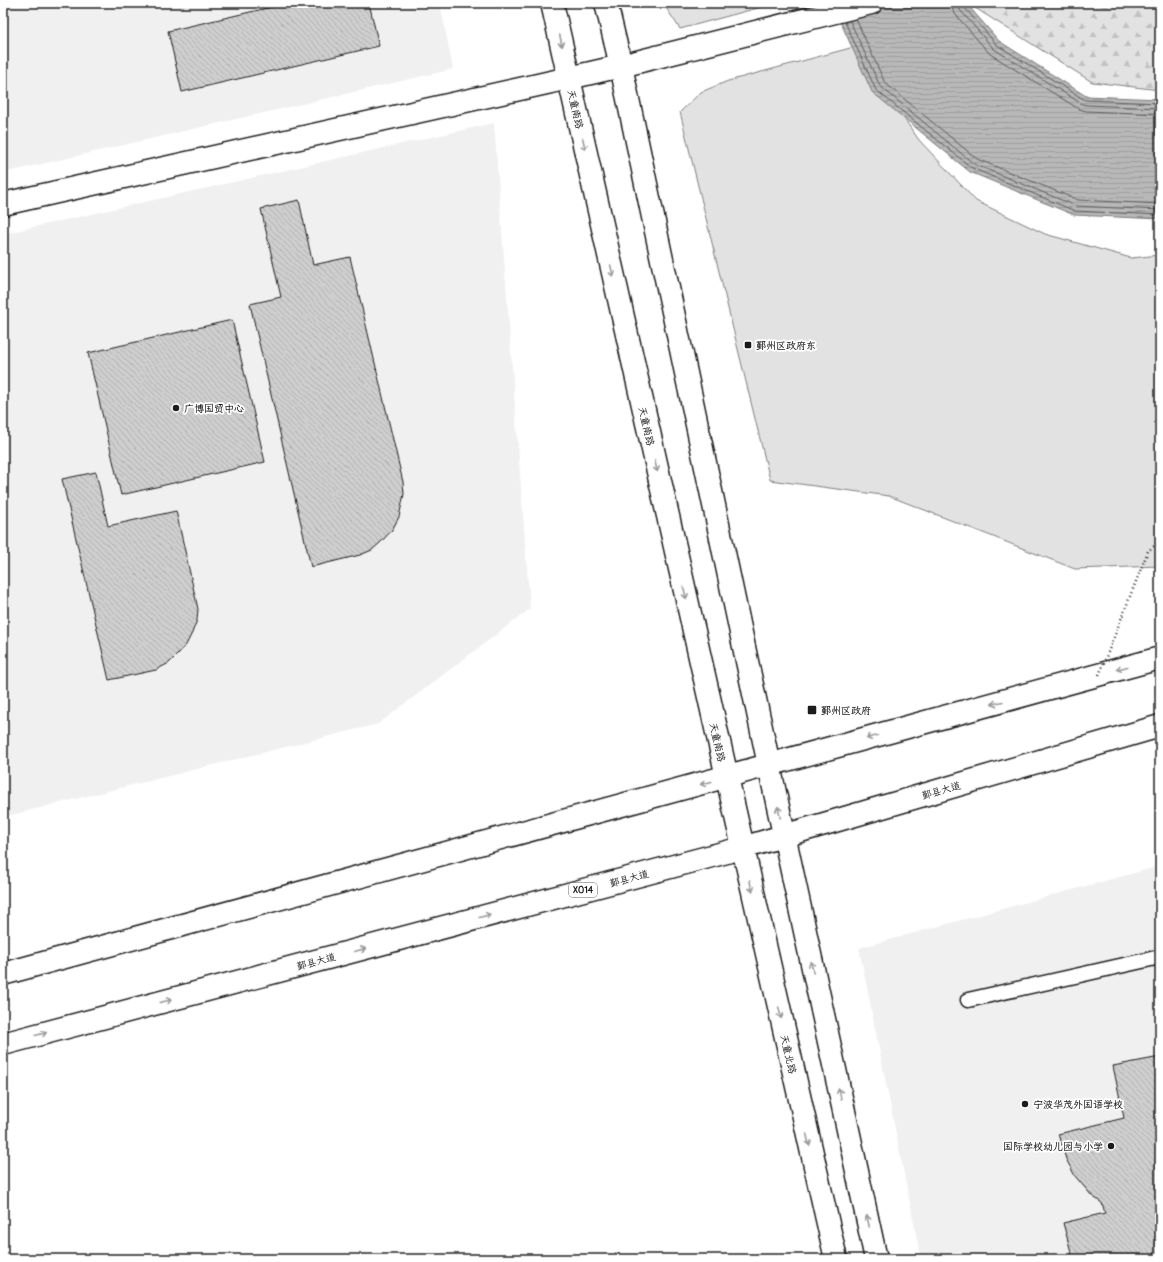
<svg xmlns="http://www.w3.org/2000/svg" width="1163" height="1262" font-family="Pangolin,'LXGW WenKai TC',sans-serif">
	<style>
		.built { fill: #f0f0f0 }
		.forest { fill: url(#forest-firs); stroke: #7f7f7f }
		.park { fill: #e2e2e2; stroke: #7f7f7f }
		.water { fill: url(#water-rules); stroke: #7a7a7a }
		.lines { fill: none; stroke-linecap: round; stroke-linejoin: round }
		.shore { stroke: #5a5a5a; stroke-width: 1 }
		.building { fill: url(#building-back-hatch); stroke: #1c1c1c }
		.service-casing { stroke: #1c1c1c; stroke-width: 17 }
		.minor-casing { stroke: #1c1c1c; stroke-width: 25 }
		.tertiary-casing { stroke: #1c1c1c; stroke-width: 25 }
		.primary-casing { stroke: #1c1c1c; stroke-width: 25 }
		.service { stroke: #fff; stroke-width: 14 }
		.minor { stroke: #fff; stroke-width: 22 }
		.tertiary { stroke: #fff; stroke-width: 22 }
		.primary { stroke: #fff; stroke-width: 22 }
		.path-bridge { stroke: #1c1c1c; stroke-width: 2.5; stroke-dasharray: 1 3; stroke-linecap: butt }
		.oneway { stroke: #999 }
		.poi-dot { fill: #1c1c1c; stroke: #fff; stroke-width: 1.5 }
		.labels { text-anchor: middle; stroke-width: 3.5; stroke-linejoin: round; paint-order: stroke }
		.shield { fill: #fff; stroke: #606060; stroke-width: 1 }
		.shield-label { font-size: 9px; font-weight: bold; fill: #1c1c1c }
		.street-label { font-size: 10px; fill: #1c1c1c; stroke: #fff }
		.poi-label { font-size: 10px; font-weight: bold; fill: #1c1c1c; stroke: #fff; text-anchor: start }
	</style>
	<defs>
		<pattern id="forest-firs" width="22" height="20" patternUnits="userSpaceOnUse"><rect width="22" height="20" fill="#e2e2e2"/><path d="M5 1l3.5 6h-7zM16 11l3.5 6h-7z" fill="#c1c1c1"/></pattern>
		<pattern id="water-rules" width="6" height="5" patternUnits="userSpaceOnUse"><rect width="6" height="5" fill="#b8b8b8"/><path d="M0 2.5h6" fill="none" stroke="#9e9e9e"/></pattern>
		<pattern id="building-back-hatch" width="6" height="6" patternUnits="userSpaceOnUse"><rect width="6" height="6" fill="#cecece"/><path d="M-1 5l2 2M0 0l6 6M5-1l2 2" fill="none" stroke="#b0b0b0"/></pattern>
	</defs>
	<rect width="100%" height="100%" fill="#fff"/>
	<filter id="ink" filterUnits="userSpaceOnUse"><feTurbulence type="fractalNoise" baseFrequency=".025" numOctaves="2"/><feDisplacementMap in="SourceGraphic" scale="8" xChannelSelector="R" yChannelSelector="G"/><feConvolveMatrix kernelMatrix="1 2 1 2 8 2 1 2 1" color-interpolation-filters="sRGB"/></filter>
	<g filter="url(#ink)">
		<!-- built -->
		<path class="built" d="M3,3H440L453,69L3,173Z
			M494,123L530,609L378,724L3,817V234Z
			M1160,866V1259H921L859,948Z"/>
		<!-- forest -->
		<path class="forest" d="M970,3H1160V90L1092,82L972,6Z"/>
		<!-- park -->
		<path class="park" d="M663,3H776L680,29Z
			M854,47L919,140L976,201L1045,234L1131,258L1160,255V566L1075,569L889,496L770,480L680,112L701,92L728,81Z"/>
		<!-- water -->
		<path class="water" d="M832,3H966L999,41L1086,96L1160,99V219L1074,215L970,172L872,92Z"/>
		<g class="lines">
			<!-- shore -->
			<path class="shore" d="M952,3V8L955,14L990,54L1079,109L1086,111L1160,114
				M958,3L960,10L994,49L1082,104L1086,105L1160,108
				M963,3L964,7L997,45L1085,100L1160,103
				M856,19L885,83L977,159L1078,200L1160,204
				M850,21L880,86L974,164L1076,206L1160,210
				M845,22L876,90L972,168L1075,211L1160,215"/>
		</g>
		<!-- building -->
		<path class="building" d="M289,3H369L379,46L182,92L168,31Z
			M299,200L313,265L350,257L403,482L404,494L399,517L392,530L381,542L372,550L360,555L311,567L250,304L281,297L261,209Z
			M232,320L265,462L121,495L88,353Z
			M96,472L108,526L176,511L198,609L197,620L192,633L186,645L177,655L169,663L156,670L109,680L62,479Z
			M1160,1057V1259H1073L1063,1223L1105,1213L1102,1203L1092,1196L1075,1176L1066,1159L1058,1134L1124,1118L1113,1066Z"/>
		<g class="lines">
			<!-- service casing -->
			<g class="service-casing">
				<path id="service" d="M968,1000L1160,957"/>
			</g>
			<!-- minor casing -->
			<g class="minor-casing">
				<path id="minor" d="M569,78L621,66L871,3"/>
			</g>
			<!-- tertiary casing -->
			<g class="tertiary-casing">
				<path id="tertiary" d="M3,204L569,78"/>
			</g>
			<!-- primary casing -->
			<g class="primary-casing">
				<path id="primary" d="M552,3L836,1259
					M606,3L621,66L769,765L876,1259
					M3,974L1160,658
					M3,1044L742,848L1160,726"/>
			</g>
			<!-- service -->
			<use href="#service" class="service"/>
			<!-- minor -->
			<use href="#minor" class="minor"/>
			<!-- tertiary -->
			<use href="#tertiary" class="tertiary"/>
			<!-- primary -->
			<use href="#primary" class="primary"/>
			<!-- path-bridge -->
			<path class="path-bridge" d="M1099,675L1148,551L1160,541"/>
		</g>
		<!-- one-way arrows -->
		<defs><path id="oneway-shaft" d="M-6 0H5M1.5-3L5.5 0L1.5 3" fill="none" stroke-width="1.6" stroke-linecap="round" stroke-linejoin="round"/></defs>
		<g class="oneway">
			<use href="#oneway-shaft" transform="translate(561 41) rotate(78)"/>
			<use href="#oneway-shaft" transform="translate(584 144) rotate(77)"/>
			<use href="#oneway-shaft" transform="translate(612 271) rotate(77)"/>
			<use href="#oneway-shaft" transform="translate(656 466) rotate(77)"/>
			<use href="#oneway-shaft" transform="translate(685 593) rotate(77)"/>
			<use href="#oneway-shaft" transform="translate(1122 668) rotate(165)"/>
			<use href="#oneway-shaft" transform="translate(997 703) rotate(165)"/>
			<use href="#oneway-shaft" transform="translate(872 737) rotate(165)"/>
			<use href="#oneway-shaft" transform="translate(706 783) rotate(165)"/>
			<use href="#oneway-shaft" transform="translate(779 812) rotate(-102)"/>
			<use href="#oneway-shaft" transform="translate(751 886) rotate(77)"/>
			<use href="#oneway-shaft" transform="translate(485 916) rotate(-15)"/>
			<use href="#oneway-shaft" transform="translate(360 950) rotate(-15)"/>
			<use href="#oneway-shaft" transform="translate(812 967) rotate(-102)"/>
			<use href="#oneway-shaft" transform="translate(166 1001) rotate(-15)"/>
			<use href="#oneway-shaft" transform="translate(780 1013) rotate(77)"/>
			<use href="#oneway-shaft" transform="translate(41 1034) rotate(-15)"/>
			<use href="#oneway-shaft" transform="translate(840 1094) rotate(-102)"/>
			<use href="#oneway-shaft" transform="translate(808 1140) rotate(77)"/>
			<use href="#oneway-shaft" transform="translate(868 1221) rotate(-102)"/>
		</g>
	</g>
	<!-- markers -->
	<g class="poi-dot">
		<rect x="744" y="341" width="8" height="8" rx="2"/>
		<circle cx="176" cy="408" r="4"/>
		<rect x="807" y="705" width="10" height="10" rx="2"/>
		<circle cx="1025" cy="1104" r="4"/>
		<circle cx="1111" cy="1146" r="4"/>
	</g>
	<g class="labels">
		<!-- shield labels -->
		<rect class="shield" x="569" y="883" width="28" height="14" rx="3"/>
		<g class="shield-label">
			<text x="583" y="893">X014</text>
		</g>
		<!-- street labels -->
		<g class="street-label">
			<text transform="translate(576 109) rotate(77)" y="4">天童南路</text>
			<text transform="translate(647 426) rotate(77)" y="4">天童南路</text>
			<text transform="translate(718 742) rotate(77)" y="4">天童南路</text>
			<text transform="translate(941 790) rotate(-16)" y="4">鄞县大道</text>
			<text transform="translate(629 878) rotate(-15)" y="4">鄞县大道</text>
			<text transform="translate(316 961) rotate(-15)" y="4">鄞县大道</text>
			<text transform="translate(789 1054) rotate(77)" y="4">天童北路</text>
		</g>
		<!-- poi labels -->
		<g class="poi-label">
			<text x="756" y="349">鄞州区政府东</text>
			<text x="184" y="412">广博国贸中心</text>
			<text x="821" y="714">鄞州区政府</text>
			<text x="1033" y="1108">宁波华茂外国语学校</text>
			<text x="1103" y="1150" text-anchor="end">国际学校幼儿园与小学</text>
		</g>
	</g>
	<!-- margin -->
	<rect width="1163" height="1262" fill="none" stroke="#fff" stroke-width="16"/>
	<rect x="8" y="8" width="1147" height="1246" fill="none" stroke="#1c1c1c" stroke-width="1.5" filter="url(#ink)"/>
</svg>
